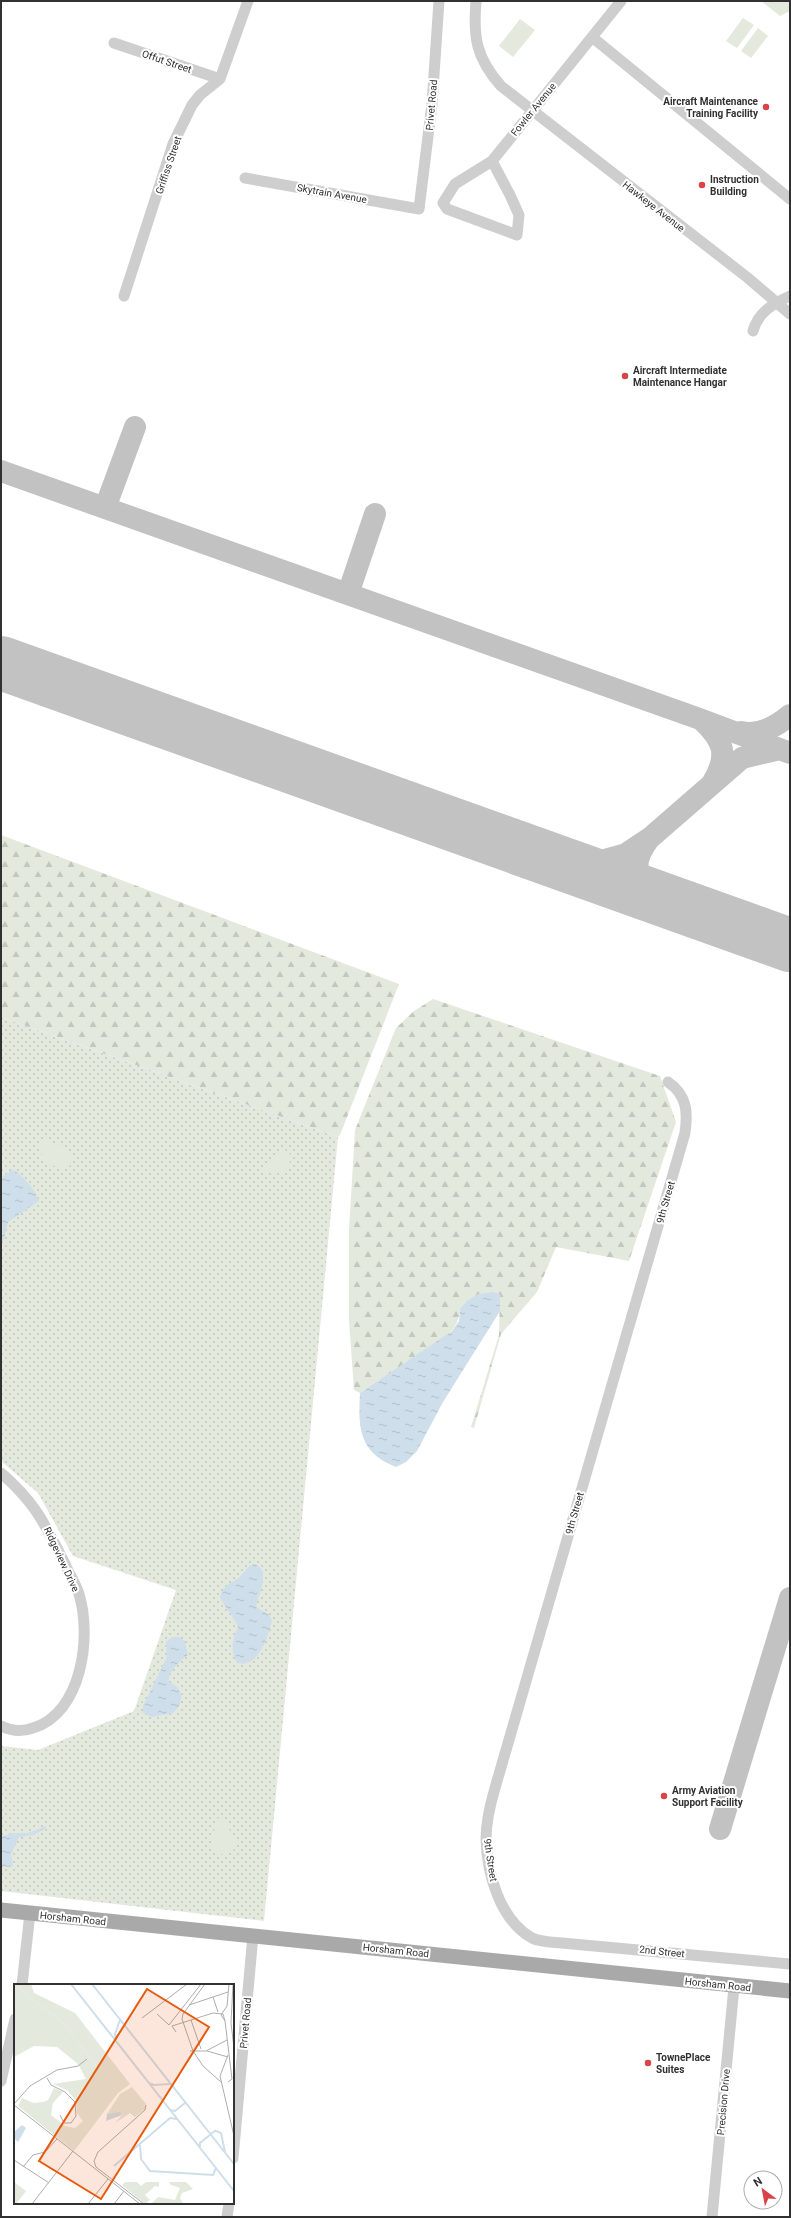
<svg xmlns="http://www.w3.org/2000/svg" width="791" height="2218" font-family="Roboto,sans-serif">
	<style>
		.grass { fill: url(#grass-dots) }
		.forest { fill: url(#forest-firs) }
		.pitch { fill: #e3e9dd }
		.water { fill: url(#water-ripples) }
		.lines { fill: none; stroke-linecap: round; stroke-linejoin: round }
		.taxiway { stroke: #c2c2c2; stroke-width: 22 }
		.runway { stroke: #c2c2c2; stroke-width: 54 }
		.minor { stroke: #cecece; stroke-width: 11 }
		.major { stroke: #a9a9a9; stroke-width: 15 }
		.poi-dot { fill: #d84347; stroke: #fff; stroke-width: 1.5 }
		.labels { text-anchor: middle; stroke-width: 4; stroke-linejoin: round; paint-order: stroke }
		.street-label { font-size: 10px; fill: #313131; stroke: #fff }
		.poi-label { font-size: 10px; font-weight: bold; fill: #313131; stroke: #fff; text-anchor: start }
		.inset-river { fill: none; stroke: #cedeea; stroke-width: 2 }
		.inset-road { fill: none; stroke: #adadad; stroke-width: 1 }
		.view { fill: #e8590c; fill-opacity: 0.15; stroke: #e8590c; stroke-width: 2 }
		.inset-edge { fill: none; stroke: #313131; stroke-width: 2 }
	</style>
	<defs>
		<pattern id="grass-dots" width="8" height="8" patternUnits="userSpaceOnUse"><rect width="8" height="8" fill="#e3e9dd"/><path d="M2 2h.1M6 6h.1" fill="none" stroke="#c3c8be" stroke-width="1.8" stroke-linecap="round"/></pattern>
		<pattern id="forest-firs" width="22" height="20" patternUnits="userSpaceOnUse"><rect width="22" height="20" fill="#e3e9dd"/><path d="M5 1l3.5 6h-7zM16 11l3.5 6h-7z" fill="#c3c8be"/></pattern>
		<pattern id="water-ripples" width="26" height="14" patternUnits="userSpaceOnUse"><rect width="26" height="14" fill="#cedeea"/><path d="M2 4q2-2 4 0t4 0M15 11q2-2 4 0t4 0" fill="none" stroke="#b1bfc9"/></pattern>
	</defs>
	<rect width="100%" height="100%" fill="#fff"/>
	<!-- grass -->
	<path class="grass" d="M1,1017L338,1137L264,1921L1,1891V1746L38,1750L134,1711L176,1590L73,1556L38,1493L1,1461Z"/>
	<!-- forest -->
	<path class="forest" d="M1,835L399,984L340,1135L338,1137L1,1017Z
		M433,999L660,1076L676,1122L629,1261L556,1247L537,1292L501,1334L474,1428L471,1427L499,1335L500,1294L460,1309C459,1325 452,1331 440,1341L360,1393L354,1390L349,1321V1230L355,1130L396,1028L414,1011Z"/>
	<!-- pitch -->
	<path class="pitch" d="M761,1H790V11L780,16Z
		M743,18L754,25L737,48L726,41Z
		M520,19L535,30L513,57L499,46Z
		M758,28L768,36L751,58L741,51Z
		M46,1139L71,1152L73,1158L69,1167L60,1169L46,1162L38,1148L41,1142Z
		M285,1150L291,1155L288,1170L275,1174L264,1172L265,1164L274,1160L280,1152Z
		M220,1817L225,1820L236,1844L233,1851L225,1855L216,1853L211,1843L214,1833L215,1821Z"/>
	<!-- water -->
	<path class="water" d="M12,1170C21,1172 37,1192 39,1201L8,1222L4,1239L1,1243V1178Z
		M493,1292L500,1294V1311L443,1402L417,1451L406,1462L396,1467C359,1453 358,1428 360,1393L452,1331L459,1321L460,1309L467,1301L478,1294Z
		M254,1564C272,1569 258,1596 256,1607L268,1614L272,1620C269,1632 263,1654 251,1661C230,1673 229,1641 238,1628C237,1621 224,1606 220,1597C222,1587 230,1583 237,1579C244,1575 245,1567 254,1564Z
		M172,1637H180L185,1642L188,1655C180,1660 168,1672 169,1682C184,1688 185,1702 173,1713L152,1717L143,1713V1706L167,1657L166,1642Z
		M46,1826V1828L34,1835L19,1837L11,1855L13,1866L9,1867L1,1866V1837L12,1833H28Z"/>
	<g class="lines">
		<!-- taxiway -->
		<path class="taxiway" d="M1,471L697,718L790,753
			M105,508L135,427
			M348,594L375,514
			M1,656L13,667
			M702,720C724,741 729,755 713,782
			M741,732C759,736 777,726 790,715
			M649,839C631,863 635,875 654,897
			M558,862H597L626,854L650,838L742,758L780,749
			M720,1829L790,1598"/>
		<!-- runway -->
		<path class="runway" d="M1,663L790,945"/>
		<!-- minor -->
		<path class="minor" d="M476,1C473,37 476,58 501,86L748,278L790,314
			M592,37L790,199
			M114,43L220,79
			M492,161L510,195L519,215L517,235L447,209L443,203L455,184L492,161L621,1
			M245,178L419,209L432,104L439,1
			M124,296L173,144L192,105L200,95L220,79L248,1
			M753,331C758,312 773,304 790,296
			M668,1082C687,1095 688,1112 685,1133L495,1788C490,1805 486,1822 486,1839C487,1874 500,1920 532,1938C540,1942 553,1942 562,1943L790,1964
			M1,1473C35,1502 45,1524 65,1564C69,1574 76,1584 79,1594C92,1637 82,1713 33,1728C22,1732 11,1731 1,1726
			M22,1985L30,1913
			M1,2081L15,2019
			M233,2158L253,1935
			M227,2217L229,2203
			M712,2217L734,1987"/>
		<!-- major -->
		<path class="major" d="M1,1910L790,1991"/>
	</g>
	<!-- markers -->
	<g class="poi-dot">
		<circle cx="766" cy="107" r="4"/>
		<circle cx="702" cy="185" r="4"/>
		<circle cx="625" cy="376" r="4"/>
		<circle cx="664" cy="1796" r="4"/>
		<circle cx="648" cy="2063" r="4"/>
	</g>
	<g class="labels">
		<!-- street labels -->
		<g class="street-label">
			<text transform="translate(167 61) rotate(19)" y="4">Offut Street</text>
			<text transform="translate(431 105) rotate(-85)" y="4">Privet Road</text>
			<text transform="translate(533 109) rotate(-51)" y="4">Fowler Avenue</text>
			<text transform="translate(168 165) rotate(-71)" y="4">Griffiss Street</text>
			<text transform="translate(332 193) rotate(10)" y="4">Skytrain Avenue</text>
			<text transform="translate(654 206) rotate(38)" y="4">Hawkeye Avenue</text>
			<text transform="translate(665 1202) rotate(-74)" y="4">9th Street</text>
			<text transform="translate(574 1513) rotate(-74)" y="4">9th Street</text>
			<text transform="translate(62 1559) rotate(65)" y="4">Ridgeview Drive</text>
			<text transform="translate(491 1860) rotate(81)" y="4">9th Street</text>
			<text transform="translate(73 1918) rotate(6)" y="4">Horsham Road</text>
			<text transform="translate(396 1950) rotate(6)" y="4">Horsham Road</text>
			<text transform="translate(662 1951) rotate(6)" y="4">2nd Street</text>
			<text transform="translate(718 1984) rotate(6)" y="4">Horsham Road</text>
			<text transform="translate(245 2023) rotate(-85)" y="4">Privet Road</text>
			<text transform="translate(723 2102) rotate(-85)" y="4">Precision Drive</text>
		</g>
		<!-- poi labels -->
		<g class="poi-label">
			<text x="758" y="105" text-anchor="end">Aircraft Maintenance<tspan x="758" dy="12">Training Facility</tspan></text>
			<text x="710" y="183">Instruction<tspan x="710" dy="12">Building</tspan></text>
			<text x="633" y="374">Aircraft Intermediate<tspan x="633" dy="12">Maintenance Hangar</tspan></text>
			<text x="672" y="1794">Army Aviation<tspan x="672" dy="12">Support Facility</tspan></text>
			<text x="656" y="2061">TownePlace<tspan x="656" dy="12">Suites</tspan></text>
		</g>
	</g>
	<!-- overview -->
	<g transform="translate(14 1984)">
		<rect width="220" height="220" fill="#fff"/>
		<path d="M0,0L49,39L104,109L60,167L4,122L8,114L20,119L29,118L34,116L40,104L49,108L39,119L37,131L51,142L61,144L69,137L63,129L62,116L53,106L39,100L72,95L64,80L43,63L20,62L0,73Z" fill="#e3e9dd"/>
		<path d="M0,0H17L20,9L61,29L116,100L104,109L49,39ZM118,103L132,120L131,125L121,133L116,129L101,139L109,130H93L106,110ZM0,198L12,207L2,220H0ZM111,198H123L127,202L132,198H145V203L141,202L131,211L136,216L131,220L108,201ZM155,198H172L179,205L168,209L166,214L169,220H137L144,213L161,216L166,204L157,201Z" fill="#e3e9dd"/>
		<path d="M106,128L108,131L92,137L93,130ZM8,141L12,144L4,158L0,154V148Z" fill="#cedeea"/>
		<path class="inset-river" d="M57,0L220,207M78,0L220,180M102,57L101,50L106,36M135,99L140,101L156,100M156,126L161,127L171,119M202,147L207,149L211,168M126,161L127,175L136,187L199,191L202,184M186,163V159L202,146M100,182L156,134L163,135"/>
		<path class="inset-road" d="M191,0L169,30L168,35L179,67L189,82L207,98M219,0L217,39L220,64M199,13L204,28M175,21L214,8M143,30L155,41L187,0M128,34L173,0M177,36L187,65M162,48L158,42L199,29L209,30L211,37M176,67H192L213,56M193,67L214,73M214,71L206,92L220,152M33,94L37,101L51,108L61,118L62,132L57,139H50L46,131M214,98L218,95L211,37L207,31L213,22L215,0M0,120L16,102L43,86L64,82L73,75M0,121L126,220M0,176L35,199M9,183L19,171L31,168L43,155M18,220L59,167M74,220L94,195M100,220L110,207M130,220L82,183L80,177L84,168L131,126L132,121"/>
		<path class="view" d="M133,5L195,43L87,215L25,177Z"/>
		<rect width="220" height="220" class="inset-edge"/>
	</g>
	<!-- border -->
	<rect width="791" height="2218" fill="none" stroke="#313131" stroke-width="4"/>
	<!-- north arrow -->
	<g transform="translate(763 2190) rotate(328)"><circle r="19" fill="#ffffff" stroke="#adadad"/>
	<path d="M0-3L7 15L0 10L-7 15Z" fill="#d84347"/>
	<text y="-6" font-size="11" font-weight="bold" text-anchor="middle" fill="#313131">N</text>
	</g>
</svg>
